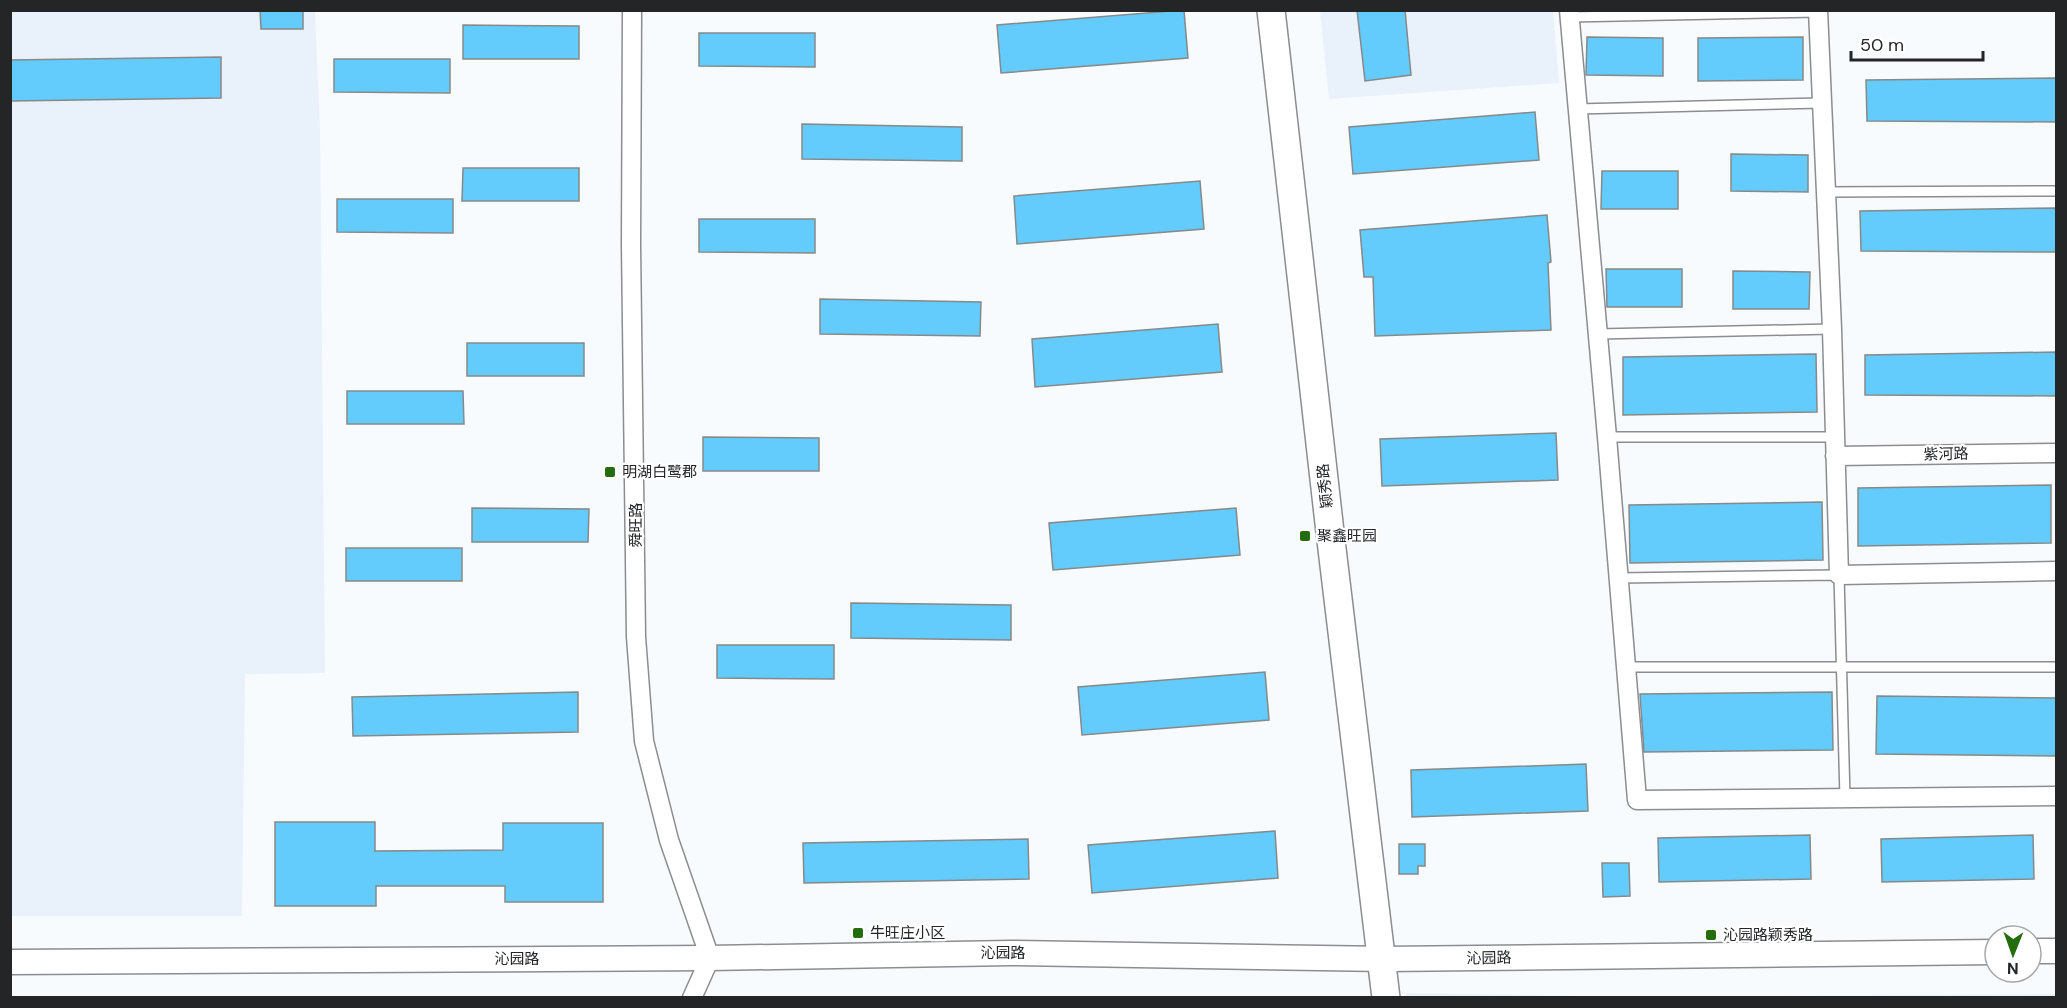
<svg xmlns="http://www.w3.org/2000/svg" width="2067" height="1008" font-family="'DM Sans','Noto Sans SC',sans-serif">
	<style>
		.built { fill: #e9f1fb }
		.building { fill: #63ccfc; stroke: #86898b; stroke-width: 1.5 }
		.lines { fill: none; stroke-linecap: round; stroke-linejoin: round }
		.service-casing { stroke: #8b8d90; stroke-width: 12 }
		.minor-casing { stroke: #8b8d90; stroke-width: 21 }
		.tertiary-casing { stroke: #8b8d90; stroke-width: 27 }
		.secondary-casing { stroke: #8b8d90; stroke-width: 30 }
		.service { stroke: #fff; stroke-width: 9 }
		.minor { stroke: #fff; stroke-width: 18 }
		.tertiary { stroke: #fff; stroke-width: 24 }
		.secondary { stroke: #fff; stroke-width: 27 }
		.poi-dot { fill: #246d0c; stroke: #fff; stroke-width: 2 }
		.labels { text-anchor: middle; stroke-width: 4.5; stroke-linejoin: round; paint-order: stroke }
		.street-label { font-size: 15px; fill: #242527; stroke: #fff }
		.poi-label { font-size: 15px; fill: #242527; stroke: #fff; text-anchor: start }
	</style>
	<rect width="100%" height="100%" fill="#f8fbfe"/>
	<!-- built -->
	<path class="built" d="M11,11H315L320,128L325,673L245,674L242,916H11Z
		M1320,11H1553L1559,83L1329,99Z
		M1406,993L1640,997L2056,994V997L1406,998Z"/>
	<!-- building -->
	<path class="building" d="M260,10H303V29H261Z
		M1184,10L1188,58L1001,73L997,25Z
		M1357,10H1405L1411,75L1365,81Z
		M463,25L579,26V59H463Z
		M699,33H815V67L699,66Z
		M1587,37L1663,38V76L1586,75Z
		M1803,37V80L1698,81V38Z
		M221,57V98L10,101V60Z
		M334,59H450V93L334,92Z
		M2056,78V122L1867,121L1866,80Z
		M1535,112L1539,160L1353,174L1349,127Z
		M802,124L962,127V161L802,159Z
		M1731,154L1808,155V192L1731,191Z
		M463,168H579V201H462Z
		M1602,171H1678V209H1601Z
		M1200,181L1204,229L1017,244L1014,196Z
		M337,199H453V233L337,232Z
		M2056,208V252L1861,251L1860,211Z
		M1547,215L1551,262L1548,263L1551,330L1375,336L1373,277H1364L1360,230Z
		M699,219H815V253L699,252Z
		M1606,269H1682V307H1607Z
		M1733,271L1810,272L1809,309H1733Z
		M820,299L981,302L980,336L820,334Z
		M1218,324L1222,372L1035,387L1032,339Z
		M467,343H584V376H467Z
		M2056,352V396L1865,395V355Z
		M1816,354L1817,412L1623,415V357Z
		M347,391H463L464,424H347Z
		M1556,433L1558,480L1382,486L1380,439Z
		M703,437L819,438V471H703Z
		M2051,485V543L1858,546V488Z
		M1822,502L1823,560L1630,563L1629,505Z
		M472,508L589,509L588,542H472Z
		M1236,508L1240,555L1053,570L1049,523Z
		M346,548H462V581H346Z
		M851,603L1011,605V640L851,638Z
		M717,645H834V679L717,678Z
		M1265,672L1269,720L1082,735L1078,687Z
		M578,692V732L353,736L352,697Z
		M1832,692L1833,750L1644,752L1640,694Z
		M1877,696L2056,698V756L1876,754Z
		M1586,764L1588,811L1412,817L1411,770Z
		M275,822H375V851L503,850V823H603V902H505V886H376V906H275Z
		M1275,831L1278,878L1092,893L1088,845Z
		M1810,835L1811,879L1659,882L1658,838Z
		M2033,835L2034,879L1882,882L1881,839Z
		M1028,839L1029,879L804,883L803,843Z
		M1399,844H1425V866H1418V874H1399Z
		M1602,863H1629L1630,896L1603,897Z"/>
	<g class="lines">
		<!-- service casing -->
		<g class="service-casing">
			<path id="service" d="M1569,17L1818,12
				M1577,109L1821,103
				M1825,192L2056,191
				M1598,334L1832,329
				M1607,437H1835
				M1619,578L1839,575L1845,798
				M1626,667H2056"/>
		</g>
		<!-- minor casing -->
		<g class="minor-casing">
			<path id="minor" d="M632,10L631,245L636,637L644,741L669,840L710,958L692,998
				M1569,10L1607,437L1637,800L2056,796
				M1818,10L1832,329L1839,575L2056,571
				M1835,456L2056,453"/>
		</g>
		<!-- tertiary casing -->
		<g class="tertiary-casing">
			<path id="tertiary" d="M2031,951H2056
				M10,962L710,958L1011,953L1386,959L1995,952"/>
		</g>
		<!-- secondary casing -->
		<g class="secondary-casing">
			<path id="secondary" d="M1271,10L1330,532L1386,998"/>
		</g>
		<!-- service -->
		<use href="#service" class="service"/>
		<!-- minor -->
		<use href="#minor" class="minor"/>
		<!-- tertiary -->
		<use href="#tertiary" class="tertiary"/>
		<!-- secondary -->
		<use href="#secondary" class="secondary"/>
	</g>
	<!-- markers -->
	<g class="poi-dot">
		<rect x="604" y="466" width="12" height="12" rx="3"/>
		<rect x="1299" y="530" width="12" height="12" rx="3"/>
		<rect x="852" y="927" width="12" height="12" rx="3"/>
		<rect x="1705" y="929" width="12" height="12" rx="3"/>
	</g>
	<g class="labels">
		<!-- street labels -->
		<g class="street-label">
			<text transform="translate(1946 454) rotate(-1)" y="5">紫河路</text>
			<text transform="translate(1325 486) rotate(-96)" y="5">颖秀路</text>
			<text transform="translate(636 525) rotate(-90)" y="5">舜旺路</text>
			<text x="1003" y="958">沁园路</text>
			<text transform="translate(1489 958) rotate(-1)" y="5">沁园路</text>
			<text x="517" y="964">沁园路</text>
		</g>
		<!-- poi labels -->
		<g class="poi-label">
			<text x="622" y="477">明湖白鹭郡</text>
			<text x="1317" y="541">聚鑫旺园</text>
			<text x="870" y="938">牛旺庄小区</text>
			<text x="1723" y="940">沁园路颖秀路</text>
		</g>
	</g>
	<!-- border -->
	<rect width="2067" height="1008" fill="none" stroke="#242527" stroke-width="24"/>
	<!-- north arrow -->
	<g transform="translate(2013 954) rotate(181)"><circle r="28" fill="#ffffff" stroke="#a7a8a9" stroke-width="1.5"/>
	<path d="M0-4.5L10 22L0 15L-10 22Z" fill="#246d0c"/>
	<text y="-9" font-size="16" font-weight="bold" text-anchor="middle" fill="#242527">N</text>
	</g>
	<!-- scale -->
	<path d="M1851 51v9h132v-9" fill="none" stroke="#242527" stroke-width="3"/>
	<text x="1860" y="51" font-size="18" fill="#242527" stroke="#ffffff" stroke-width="4.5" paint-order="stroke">50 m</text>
</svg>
